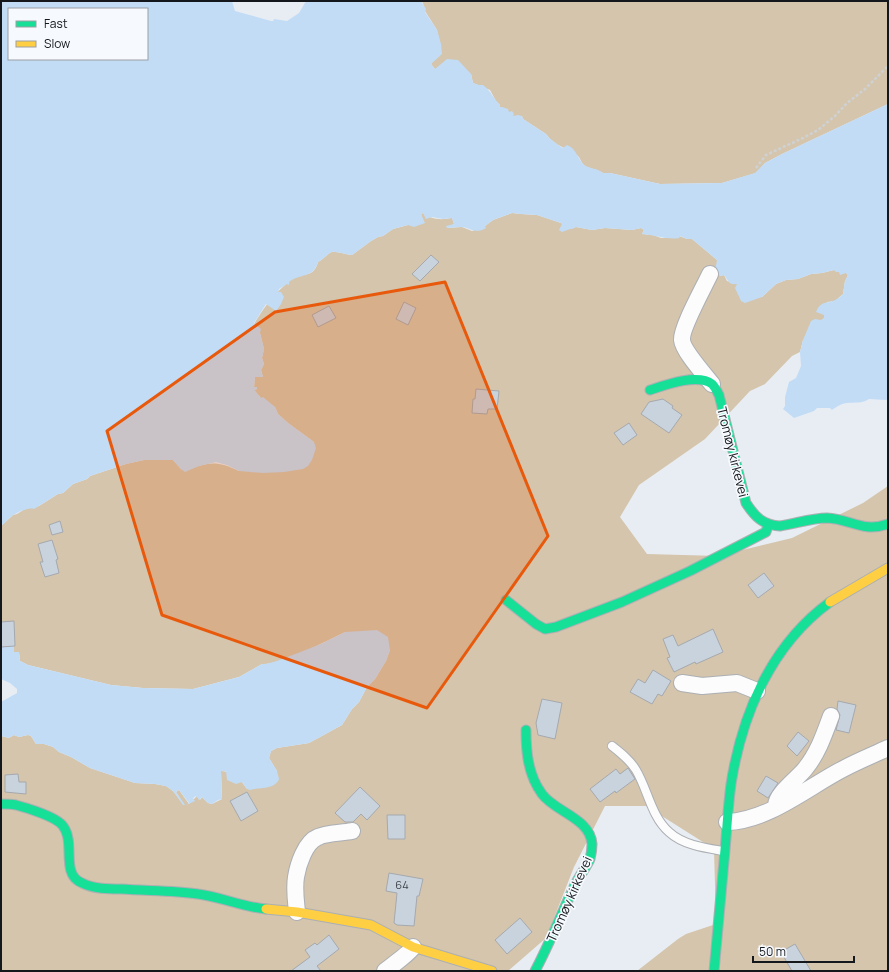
<svg xmlns="http://www.w3.org/2000/svg" width="889" height="972" font-family="Manrope,sans-serif">
	<style>
		.forest { fill: #d4c5ac }
		.water { fill: #c2dcf6; fill-rule: evenodd }
		.building { fill: #c9d3de; stroke: #a5a9ae }
		.lines { fill: none; stroke-linecap: round; stroke-linejoin: round }
		.lane-casing { stroke: #acafb3; stroke-width: 10 }
		.street-casing { stroke: #acafb3; stroke-width: 18 }
		.fast-casing { stroke: #acafb3; stroke-width: 11 }
		.slow-casing { stroke: #acafb3; stroke-width: 11 }
		.path { stroke: #cfd1d3; stroke-width: 2.5; stroke-dasharray: 3 2; stroke-linecap: butt }
		.lane { stroke: #fcfcfd; stroke-width: 8 }
		.street { stroke: #fcfcfd; stroke-width: 16 }
		.fast { stroke: #16e098; stroke-width: 9 }
		.slow { stroke: #ffcf43; stroke-width: 9 }
		.marked { fill: #e8590c; fill-opacity: 0.2; stroke: #e8590c; stroke-width: 3; stroke-linejoin: round }
		.labels { text-anchor: middle; stroke-width: 3.5; stroke-linejoin: round; paint-order: stroke }
		.number-label { font-size: 11px; fill: #41464c }
		.street-label { font-size: 13px; fill: #14171b; stroke: #f6fafe }
	</style>
	<rect width="100%" height="100%" fill="#e8edf3"/>
	<!-- forest -->
	<path class="forest" d="M421,1H888V104L782,154L765,163L756,173L722,183L660,184L610,173H603C597,169 591,169 585,166C581,163 581,159 578,156C568,148 554,146 546,134L523,119L522,116L513,117L509,112L499,108L500,105L496,101L490,90L473,83L471,74L435,69L431,64L441,48L437,30L425,11L423,3Z
		M423,213C432,220 442,220 452,218L454,224L447,228L462,227L472,231L485,226L493,220L512,213L521,214L537,215L561,223L570,229L576,227L592,230L605,228L632,230L641,228L644,230L642,234L653,235L661,238H679V236L687,239H692L717,260L720,276L724,275L727,281L737,284L762,297L776,284L786,280L798,279L811,274L822,273L834,270L839,272L846,273L848,275L845,281L843,294L835,301L827,302L824,318L803,340L800,352L792,356L765,384L750,391L705,439L639,485L620,517L647,554L718,556L792,538L863,503L888,486V971H637L678,939L686,934L716,924L714,849L646,806H605L574,867L546,938L508,971H1V736L9,738L14,735L19,737L28,735L31,736L36,744H44L53,747L59,752L71,757L90,768L135,783L155,784L166,786L173,791L184,805L176,792L179,790L189,804L197,796L200,800L202,797L208,803L212,804L222,799L221,771C232,771 242,781 247,789L277,771L269,758L271,751L277,748L309,743L342,725L352,709L359,702L367,687L375,679L386,661L390,650L345,632C329,640 278,666 262,664L239,677L193,689L143,688L111,685L28,665L20,661L19,652H14L2,647L1,648V526L13,515L17,514L25,509L39,506L58,494L63,493L73,484L87,479L90,476L126,464L144,460H173L181,469L185,471C208,462 216,460 239,471L314,442L288,423L278,414L275,407L261,398L255,391L254,390L257,389L254,388L255,376L263,377L261,370L264,364L262,358L264,349L260,333L254,324C263,309 272,296 285,285C288,283 290,279 294,277C306,273 314,277 318,262C324,259 328,253 332,252C335,251 348,255 352,255L371,241L378,237L383,236L393,229L408,225L424,223L421,214Z"/>
	<!-- water -->
	<path class="water" d="M1,1H232L235,11L271,21H273L274,19L287,21L299,13L306,1H421L426,9L425,12L437,30L441,44L442,54L431,64L435,69L447,59L458,60L471,74L473,83L479,85H483C491,91 493,98 500,105V107H502L508,109L509,112L512,111L514,114L513,116L518,115L522,116L523,119L546,134L548,137L561,147L563,148L567,145C577,149 578,160 584,165C590,169 597,168 603,173H610L660,184L722,183L755,173L765,163L782,154L888,104V399L886,400L869,399C862,404 855,402 847,403C842,403 836,407 832,410L830,408H817L814,411L794,418L783,409L785,406V397L789,382L796,378L801,366L800,352L803,340L811,321L815,319L821,320L824,318V315L816,312C821,300 827,304 835,300C838,299 841,296 843,294L845,281L848,275L846,273L840,275L839,272H836L834,270L822,273L811,274L798,279L786,280L776,284L762,297L745,303L741,301L735,288L737,284C728,285 729,281 724,275L720,276L715,271L717,260L692,239H687L680,236L679,238H681C667,240 655,235 642,234L644,230L641,228L632,230L605,228L592,230L576,227L572,229H570L562,232L559,230L562,224L561,223L537,215L521,214L512,213L493,220L485,226L486,228C475,235 470,227 461,227C456,227 451,228 447,228L446,226L454,224L452,218L443,219L432,217L426,219L423,213L421,214L425,223L414,227L408,225L393,229L383,236L378,237L371,241L352,255C348,255 335,251 332,252C328,253 324,259 318,262C313,279 300,273 289,282V285L287,284L279,289L278,292H281L284,297L281,304L276,311L266,304L254,323L261,329L260,333L264,349L262,358L264,364L261,370L263,377H255L254,387H257V389L255,390V391L261,398L263,397L275,407L278,414L288,423L314,442L316,448L312,460L308,466L303,469L284,472L263,473L239,471L227,465L216,462L199,466L185,472L181,469L173,460H144L126,464L90,476L87,479L73,484L63,493L58,494L34,509C28,507 19,512 13,515C9,518 5,523 1,526ZM9,9H147V59H9Z
		M377,630L388,637L390,650L386,661L375,679L367,687L359,702L352,709L342,725L309,743L277,748L271,751L269,758L277,771L279,779C275,790 259,787 250,790L247,789L242,782L236,784L227,780L226,771H221L222,799L218,800L212,804L208,803L202,797L199,800L196,796L193,798L195,801L186,805L189,803L179,790L176,792L185,805H183L173,791L166,786L155,784L135,783L90,768L71,757L59,752L53,747L44,744H36L31,736L28,735L19,737L14,735L9,738L1,736V702L17,693V689L10,683L1,679V648L2,647L14,646V652H19L20,661L28,665L111,685L143,688L193,689L239,677L262,664H266L277,661L321,644L345,632Z"/>
	<!-- building -->
	<path class="building" d="M431,255L439,262L420,281L412,274Z
		M404,302L416,308L408,325L396,319Z
		M329,306L336,318L318,327L312,315Z
		M476,389L499,391L497,409H488L487,414L472,413L473,399H475Z
		M663,399L673,406L672,408L682,415L669,433L641,414L649,402Z
		M629,423L637,435L623,445L614,433Z
		M60,521L63,532L52,535L49,525Z
		M52,540L58,559L56,560L59,573L45,577L40,562H43L38,544Z
		M764,573L774,586L758,598L748,585Z
		M14,621L15,646L1,647V622Z
		M713,629L723,652L696,664L695,662L674,672L667,658L670,657L663,639L673,635L678,646Z
		M653,670L671,681L662,696L658,694L652,704L630,692L638,679L645,683Z
		M542,699L562,703L555,739L538,735L536,723Z
		M838,701L856,705L849,733L836,730L840,715L837,709Z
		M798,732L809,741L797,756L787,746Z
		M628,768L635,779L616,793L615,791L600,802L590,789L616,769L620,774Z
		M18,774L19,782H26V794L5,792V775Z
		M766,776L778,783L768,798L757,791Z
		M360,787L380,806L367,820L361,814L353,822H345L335,813Z
		M247,792L258,811L241,821L230,801Z
		M387,815H405V839H388Z
		M389,873L423,879L419,896H417L414,926L397,925L394,923L397,893L386,891Z
		M520,918L532,932L507,954L495,940Z
		M329,935L339,949L317,966L321,971H291L310,957L305,950L315,943L317,945Z
		M795,944L811,971H792L781,952Z"/>
	<g class="lines">
		<!-- lane casing -->
		<g class="lane-casing">
			<path id="lane" d="M612,746C621,753 630,760 636,770C648,790 651,816 669,832C683,845 705,848 723,851"/>
		</g>
		<!-- street casing -->
		<g class="street-casing">
			<path id="street" d="M710,274C704,287 681,328 682,340C683,351 705,375 712,384
				M682,683L702,686L737,683L757,691
				M776,805C777,793 797,779 805,769C818,753 824,735 831,716
				M727,822C768,821 808,787 843,769C858,761 873,755 888,748
				M297,912C296,901 294,889 296,877C298,865 305,842 318,837C326,833 342,833 352,831
				M385,971C391,966 411,952 413,947"/>
		</g>
		<!-- fast casing -->
		<g class="fast-casing">
			<path id="fast" d="M650,390C665,385 698,373 712,384C715,387 717,391 719,395L746,503C755,517 763,525 780,526C795,524 811,518 827,518C851,519 862,533 888,524
				M506,600L536,624L545,629L556,627L622,602L690,571L766,532L768,525
				M526,730C526,752 528,775 542,794C555,812 590,818 592,844C592,848 591,855 590,859C586,868 579,876 575,885C561,914 550,943 535,971
				M1,804C6,804 11,804 16,805C27,808 57,817 63,826C76,843 60,874 82,883C94,889 108,889 121,889C147,891 173,890 198,894C221,897 243,907 266,909
				M714,971C718,931 721,890 725,850C727,828 728,806 731,784C742,714 771,645 830,602"/>
		</g>
		<!-- slow casing -->
		<g class="slow-casing">
			<path id="slow" d="M830,602L888,568
				M266,909L297,912L371,925L413,947L492,971"/>
		</g>
		<!-- path -->
		<path class="path" d="M756,168L766,155L803,138L818,130L835,116L847,103L865,89L888,66"/>
		<!-- lane -->
		<use href="#lane" class="lane"/>
		<!-- street -->
		<use href="#street" class="street"/>
		<!-- fast -->
		<use href="#fast" class="fast"/>
		<!-- slow -->
		<use href="#slow" class="slow"/>
	</g>
	<!-- marked area -->
	<path class="marked" d="M445,282L548,536L427,708L162,615L107,431L275,312Z"/>
	<g class="labels">
		<!-- number labels -->
		<g class="number-label">
			<text x="402" y="889">64</text>
		</g>
		<!-- street labels -->
		<g class="street-label">
			<text transform="translate(733 452) rotate(76)" y="5">Tromøy kirkevei</text>
			<text transform="translate(569 899) rotate(-66)" y="5">Tromøy kirkevei</text>
		</g>
	</g>
	<!-- border -->
	<rect width="889" height="972" fill="none" stroke="#14171b" stroke-width="4"/>
	<!-- legend -->
	<rect x="8" y="8" width="140" height="52" fill="#f6fafe" stroke="#9c9fa3"/>
	<rect x="16" y="21" width="20" height="6" fill="#16e098" stroke="#9c9fa3"/>
	<text x="44" y="28" font-size="12" fill="#14171b">Fast</text>
	<rect x="16" y="41" width="20" height="6" fill="#ffcf43" stroke="#9c9fa3"/>
	<text x="44" y="48" font-size="12" fill="#14171b">Slow</text>
	<!-- scale -->
	<path d="M753 956v6h101v-6" fill="none" stroke="#14171b" stroke-width="2"/>
	<text x="759" y="956" font-size="12" fill="#14171b" stroke="#f6fafe" stroke-width="3" paint-order="stroke">50 m</text>
</svg>
